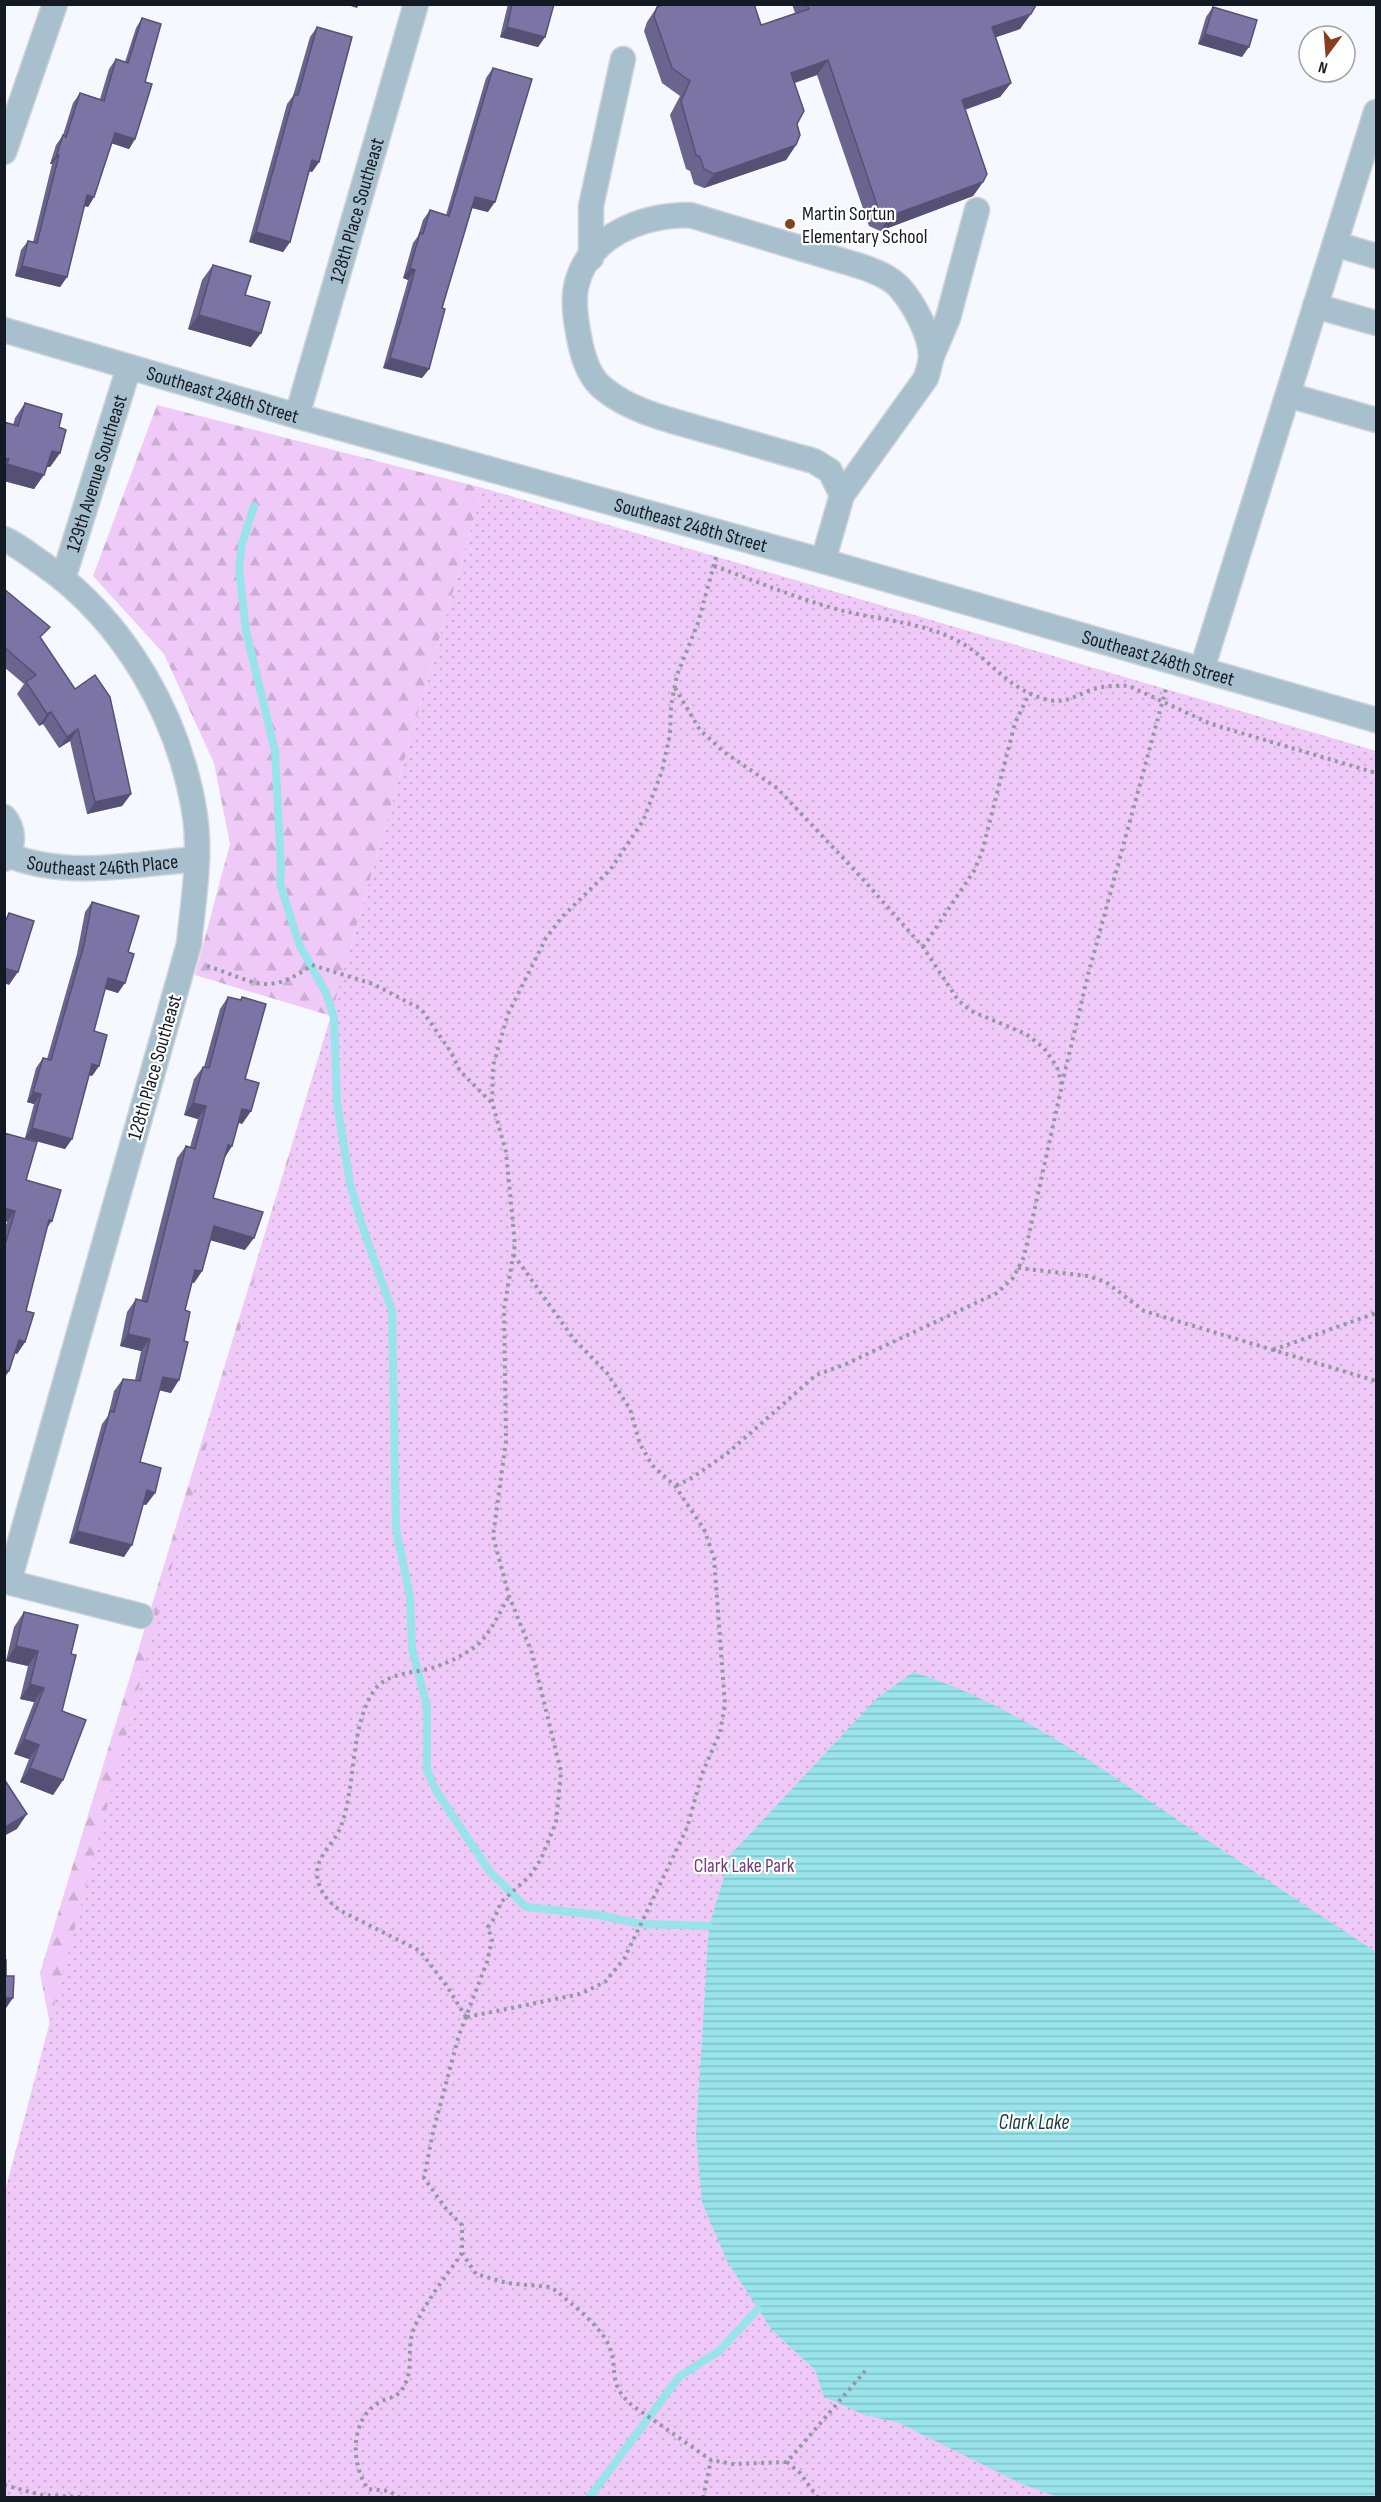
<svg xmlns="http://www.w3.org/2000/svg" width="1381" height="2502" font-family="'Sofia Sans Condensed',sans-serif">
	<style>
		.forest { fill: url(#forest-firs) }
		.park { fill: url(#park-dots) }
		.water { fill: url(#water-rules) }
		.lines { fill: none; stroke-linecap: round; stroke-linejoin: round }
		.stream { stroke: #99e3eb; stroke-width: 8 }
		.minor-casing { stroke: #d1d4db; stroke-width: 27 }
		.path { stroke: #9498a0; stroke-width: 4; stroke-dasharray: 3 4.5; stroke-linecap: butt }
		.minor { stroke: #a8c0ce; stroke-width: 24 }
		.wall { fill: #6a648e }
		.shaded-wall { fill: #565174 }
		.building { fill: #7b74a5; stroke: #565174; stroke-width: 1.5 }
		.poi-dot { fill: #87401b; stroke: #fff; stroke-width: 2 }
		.labels { text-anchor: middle; stroke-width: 4.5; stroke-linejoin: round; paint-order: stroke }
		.street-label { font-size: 20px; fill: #141a23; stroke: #fff }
		.poi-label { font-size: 20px; fill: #141a23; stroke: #fff; text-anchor: start }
		.park-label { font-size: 20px; fill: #6e4079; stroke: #fff }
		.water-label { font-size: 21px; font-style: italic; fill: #193d40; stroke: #fff }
	</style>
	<defs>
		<pattern id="forest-firs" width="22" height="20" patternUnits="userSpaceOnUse" patternTransform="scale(1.5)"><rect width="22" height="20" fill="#efcaf8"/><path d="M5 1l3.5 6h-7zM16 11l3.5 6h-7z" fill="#ccadd4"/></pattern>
		<pattern id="park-dots" width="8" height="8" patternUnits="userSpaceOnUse" patternTransform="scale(1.5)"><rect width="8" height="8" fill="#efcaf8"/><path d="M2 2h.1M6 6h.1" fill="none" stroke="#ccadd4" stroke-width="1.8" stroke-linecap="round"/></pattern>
		<pattern id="water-rules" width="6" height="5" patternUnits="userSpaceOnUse" patternTransform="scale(1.5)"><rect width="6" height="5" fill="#99e3eb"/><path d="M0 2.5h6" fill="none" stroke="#83c2c9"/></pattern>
	</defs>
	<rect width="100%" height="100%" fill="#f5f8fe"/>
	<!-- forest -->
	<path class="forest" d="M157,405L483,488L350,949L164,2498L4,2266L52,2035L40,1973L331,1016L195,975L230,844L214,763L164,654L93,576Z"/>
	<!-- park -->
	<path class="park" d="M483,488L1376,751V2497L5,2498V2191L161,1604Z"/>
	<!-- water -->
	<path class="water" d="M913,1672C1011,1703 1095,1764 1179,1821C1244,1865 1311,1909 1376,1952V2497H1058L1022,2484L899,2423L865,2415L824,2397L815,2370L772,2330L727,2261L702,2202L696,2135L709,1926L731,1854L876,1699Z"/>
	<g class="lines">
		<!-- stream -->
		<path class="stream" d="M254,506L242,544L239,569L246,631L275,751L281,866L280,883L299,944L326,993L334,1018L337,1103L350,1184L362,1225L392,1311L396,1529L410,1597L412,1648L427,1707V1770L435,1789L490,1872L526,1907L598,1915L641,1924L709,1926
			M589,2498L679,2377L719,2351L758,2309"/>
		<!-- minor casing -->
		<g class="minor-casing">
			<g id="minor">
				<path d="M4,152L55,4"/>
				<path d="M1335,244L1376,256"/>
				<path d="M591,258V206L623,59"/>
				<path d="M1315,306L1376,323"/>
				<path id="s1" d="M4,330L297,416L823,561L1376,720"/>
				<path d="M931,358L948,318L977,210"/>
				<path d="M1288,395L1376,420"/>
				<path id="s2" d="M297,416L416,4"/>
				<path d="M4,539C18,545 31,556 43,564C125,621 180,718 195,816C201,858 193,902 189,944L9,1581"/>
				<path d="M823,561L842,495L926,378C928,371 931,363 931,355C930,334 914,304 900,288C890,277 876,272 863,267L690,215C643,215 587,235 576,287C573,302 576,322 579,337C582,354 589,378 604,389C632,412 671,420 704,430C741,440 777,451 814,461L830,471L842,495"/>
				<path id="s3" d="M63,579L129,367"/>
				<path d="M1202,669L1376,112"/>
				<path d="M4,817C14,829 15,847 4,859"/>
				<path id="s4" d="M8,855C67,879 136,864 197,859"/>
				<path d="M4,1581L141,1616"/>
			</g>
		</g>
		<!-- path -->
		<path class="path" d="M716,557L698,623L677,675L671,706L670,734L662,771L643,821L610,870L562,917L546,938L508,1014L493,1066L492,1102L506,1152L515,1245L504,1309L506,1441L493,1536L509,1596L532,1653L561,1772L556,1822L541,1859L530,1876L501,1902L495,1917L488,1927L492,1940L487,1962L459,2035L433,2132L424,2178L447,2210L462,2225V2253L476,2274L507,2283L549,2287L557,2291C573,2306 596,2322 607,2342C621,2367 604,2382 633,2406L711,2460L733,2464L787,2462
			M714,566C759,582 802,601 848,612C883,620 922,623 954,639C990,656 1005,690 1049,700C1065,703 1074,697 1088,691C1101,686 1115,685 1129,686L1211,724L1376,773
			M675,688L700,730L724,752L777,788L860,876L923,947L958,1000L971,1011L1026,1034L1044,1048L1057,1067L1062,1085L1024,1257L1013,1278L997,1293L846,1364L816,1375L729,1452L690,1479L675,1486
			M923,947L974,871L982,852L1015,723L1029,694
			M207,966C255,981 266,998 312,965L373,984L421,1009L451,1052L460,1071L491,1102
			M1062,1084L1088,975L1167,685
			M1018,1268L1088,1276L1106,1282L1144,1311L1376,1381
			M1273,1350L1376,1313
			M466,2017L446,1985L420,1951L341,1911C328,1902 318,1890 317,1874C317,1855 335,1843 341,1826C356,1786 350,1728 373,1692C387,1671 414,1674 435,1667C448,1663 461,1656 472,1649C489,1638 499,1613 509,1596
			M467,2017L580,1994L605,1982L624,1959L687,1828L702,1774L720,1732L725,1705L714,1558L704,1529L675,1486L652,1465L640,1444L630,1409L607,1373L573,1338L513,1254
			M4,2485L42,2495L96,2498
			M400,2498L389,2491L368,2489C352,2466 349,2425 375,2405C389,2395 398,2401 406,2382C413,2367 407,2347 413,2331C424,2303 445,2278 462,2253
			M703,2498L711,2460
			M818,2498L800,2473L787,2462L866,2370"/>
		<!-- minor -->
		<use href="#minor" class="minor"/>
	</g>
	<!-- wall -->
	<path class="wall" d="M508,4H554L545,37L538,47L500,37Z
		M792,4H1035L1020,29L996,37L1011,83L1000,97L965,110L983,182L973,196L880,231L869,226L817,75L795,83L796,145L786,160L704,188L694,184L690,171L686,169L670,115L680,96L662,83L644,31L647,22L657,7L761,25L795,13Z
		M1213,7L1242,57L1198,44L1206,17Z
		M142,18L145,82L135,139L129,149L111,143L94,197L88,207L84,206L67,277L60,287L15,276L21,250L28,241L33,242L52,164H50L56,145L63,135L73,103L80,93L100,99L109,69L116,59L125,62L136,28Z
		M317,27L319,162L312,172L309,171L290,242L283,252L249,242L287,104L293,96L310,37Z
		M493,68L488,212L472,208L442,308L429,369L422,378L383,368L408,280L403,278L413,243L418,236L423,220L430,210L446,215L486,78Z
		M213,265L245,295L251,347L188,329L202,280Z
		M25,403L59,427L60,453L50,467H47L34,489L4,481V422L13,425L15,418Z
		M4,589L41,638L131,794L122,806L87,814L70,741L59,748L43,724L39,726L17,694L24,684L4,667Z
		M92,902L128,952L118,993L105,989L94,1031L99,1066L92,1076L89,1075L72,1139L65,1149L25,1138L34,1104L27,1102L36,1068L43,1058L47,1059L77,954L85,912Z
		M228,997L240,1000L242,997L245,1079L251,1111L242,1124L239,1122L232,1146L224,1158L213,1198L245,1250L211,1240L202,1271L194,1283H192L185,1310L171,1393L159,1390L140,1462L155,1493L146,1505L143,1504L124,1557L69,1543L102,1424L108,1416L114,1391L123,1379L135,1380L141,1351L120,1346L127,1312L136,1299L141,1301L177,1158L186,1146L190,1147L198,1119L184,1115L194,1079L203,1067H204L220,1009Z
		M26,1180L52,1221L47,1228L26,1311L25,1342L17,1354L15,1353L9,1371L4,1378V1231L7,1222Z
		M24,1612L71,1654L62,1711L63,1780L53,1795L20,1782L29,1759L14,1754L34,1702L20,1699L28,1666L6,1661L14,1627Z"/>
	<!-- shaded-wall -->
	<path class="shaded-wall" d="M344,4H359L357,8Z
		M1031,14L1020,29L982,42L992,27Z
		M507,27L545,37L538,47L500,37Z
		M1205,34L1249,47L1242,57L1198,44Z
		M828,60L817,75L781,87L791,73Z
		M1011,83L1000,97L951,114L962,100Z
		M115,133L135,139L129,149L108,142Z
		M796,145L786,160L704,188L714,174Z
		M57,154L59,155L52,164H50Z
		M312,160L319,162L312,172L305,170Z
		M983,182L973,196L880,231L890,216Z
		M87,195L94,197L88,207L80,204Z
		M475,197L495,202L488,212L468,207Z
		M256,232L290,242L283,252L249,242Z
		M22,266L67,277L60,287L15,276Z
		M410,268L415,270L408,280L403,278Z
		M199,315L261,333L251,347L188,329Z
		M390,358L429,369L422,378L383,368Z
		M52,451L60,453L50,467L41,465Z
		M4,458L9,459L4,465Z
		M7,464L44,475L34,489L4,481V468Z
		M51,712L43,724L39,726L47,714Z
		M78,729L70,741L59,748L67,737Z
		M131,794L122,806L87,814L95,802Z
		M4,968L18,972L9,985L4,983Z
		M108,978L125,983L118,993L102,988Z
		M92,1064L99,1066L92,1076L86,1074Z
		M33,1092L41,1094L34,1104L27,1102Z
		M193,1103L206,1106L198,1119L184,1115Z
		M242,1109L251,1111L242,1124L234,1121Z
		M32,1128L72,1139L65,1149L25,1138Z
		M228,1145L232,1146L224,1159Z
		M4,1208L15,1211L7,1222L4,1221Z
		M214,1226L254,1238L245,1250L206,1239Z
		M195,1270L202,1271L194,1283L186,1282Z
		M128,1334L150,1339L141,1351L120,1346Z
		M19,1340L25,1342L17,1354L10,1352Z
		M4,1370L9,1371L4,1378Z
		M163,1377L179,1380L171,1393L154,1389Z
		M147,1490L155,1493L146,1505L138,1503Z
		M77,1531L132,1545L124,1557L69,1543Z
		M16,1646L38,1651L28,1666L6,1661Z
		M30,1684L44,1688L34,1702L20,1699Z
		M24,1739L39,1745L29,1759L14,1754Z
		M30,1768L63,1780L53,1795L20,1782Z
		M27,1814L17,1829L4,1836V1828Z
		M5,1998H13L4,2011Z"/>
	<!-- building -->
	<path class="building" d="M512,4H554L545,37L507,27Z
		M665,4H754L761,25L809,9L807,4L1036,5L1031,14L992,27L1011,83L962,100L987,174L983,182L890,216L879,211L828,60L791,73L804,111L797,124L800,135L796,145L714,174L704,169L700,157L696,155L681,101L690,81L672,68L654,16L657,7Z
		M1213,7L1257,20L1249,47L1205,34Z
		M142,18L161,24L145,82L152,84L135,139L115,133L94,197L87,195L67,277L22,266L28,241L37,243L59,155L57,154L63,135L66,137L80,93L104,101L116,59L128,63Z
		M317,27L352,37L319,162L312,160L290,242L256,232L294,95H298Z
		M493,68L532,79L495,202L475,197L442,308L445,309L429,369L390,358L415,270L410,268L420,233L423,234L430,210L449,216Z
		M213,265L251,276L245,295L270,302L261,333L199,315Z
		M25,403L62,414L59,427L66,430L60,453L52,451L44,475L7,464L9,459L4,458V422L18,426Z
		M4,589L50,627L40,637L75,689L95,675L110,697L131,794L95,802L78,729L67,737L51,712L47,714L26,682L36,675L4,647Z
		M92,902L139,916L128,952L134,954L125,983L108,978L94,1031L107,1035L99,1066L92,1064L72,1139L32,1128L41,1094L33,1092L43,1058L51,1060L84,945Z
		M9,913L34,921L18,972L4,968V919L6,920Z
		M228,997L241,1000L242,997L266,1004L245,1079L259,1083L251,1111L242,1109L232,1146L228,1145L213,1198L263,1212L254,1238L214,1226L202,1271L195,1270L185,1310L190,1312L184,1341L188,1342L179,1380L163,1377L140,1462L161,1468L155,1493L147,1490L132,1545L77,1531L110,1411L114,1412L123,1379L140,1381L150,1339L128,1334L136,1299L147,1302L186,1146L195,1149L206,1106L193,1103L203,1067L209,1068Z
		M4,1133L37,1142L26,1180L61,1190L52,1221L49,1220L26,1311L34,1313L25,1342L19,1340L9,1371L4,1370V1248L15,1211L4,1208Z
		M24,1612L78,1625L71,1654L76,1655L62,1711L86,1720L63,1780L30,1768L39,1745L24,1739L44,1688L30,1684L38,1651L16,1646Z
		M4,1779L27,1814L4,1828Z
		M4,1960H6V1976H14L13,1998H5V2020Z"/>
	<!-- markers -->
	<circle class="poi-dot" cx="790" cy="224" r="6"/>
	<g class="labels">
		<!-- street labels -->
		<g class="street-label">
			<text dy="7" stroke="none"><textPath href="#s2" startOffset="214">128th Place Southeast</textPath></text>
			<text dy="7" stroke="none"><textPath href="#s1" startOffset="228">Southeast 248th Street</textPath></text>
			<text dy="7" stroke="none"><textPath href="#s3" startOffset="111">129th Avenue Southeast</textPath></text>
			<text dy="7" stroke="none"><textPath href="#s1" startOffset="714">Southeast 248th Street</textPath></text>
			<text dy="7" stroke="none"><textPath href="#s1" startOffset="1200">Southeast 248th Street</textPath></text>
			<text dy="7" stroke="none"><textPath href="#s4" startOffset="96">Southeast 246th Place</textPath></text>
			<text transform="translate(154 1067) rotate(-74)" y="7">128th Place Southeast</text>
		</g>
		<!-- poi labels -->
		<g class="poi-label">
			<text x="802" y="220">Martin Sortun<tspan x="802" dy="23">Elementary School</tspan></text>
		</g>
		<!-- park labels -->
		<g class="park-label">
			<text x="744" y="1872">Clark Lake Park</text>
		</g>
		<!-- water labels -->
		<g class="water-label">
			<text x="1034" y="2129">Clark Lake</text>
		</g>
	</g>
	<!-- border -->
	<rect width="1381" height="2502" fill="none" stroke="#141a23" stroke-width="12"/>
	<!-- north arrow -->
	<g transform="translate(1327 54) rotate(196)"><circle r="28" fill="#ffffff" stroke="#a1a3a7" stroke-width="1.5"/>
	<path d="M0-4.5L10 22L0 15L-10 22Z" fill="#87401b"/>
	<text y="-9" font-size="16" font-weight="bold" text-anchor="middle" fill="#141a23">N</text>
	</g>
</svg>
